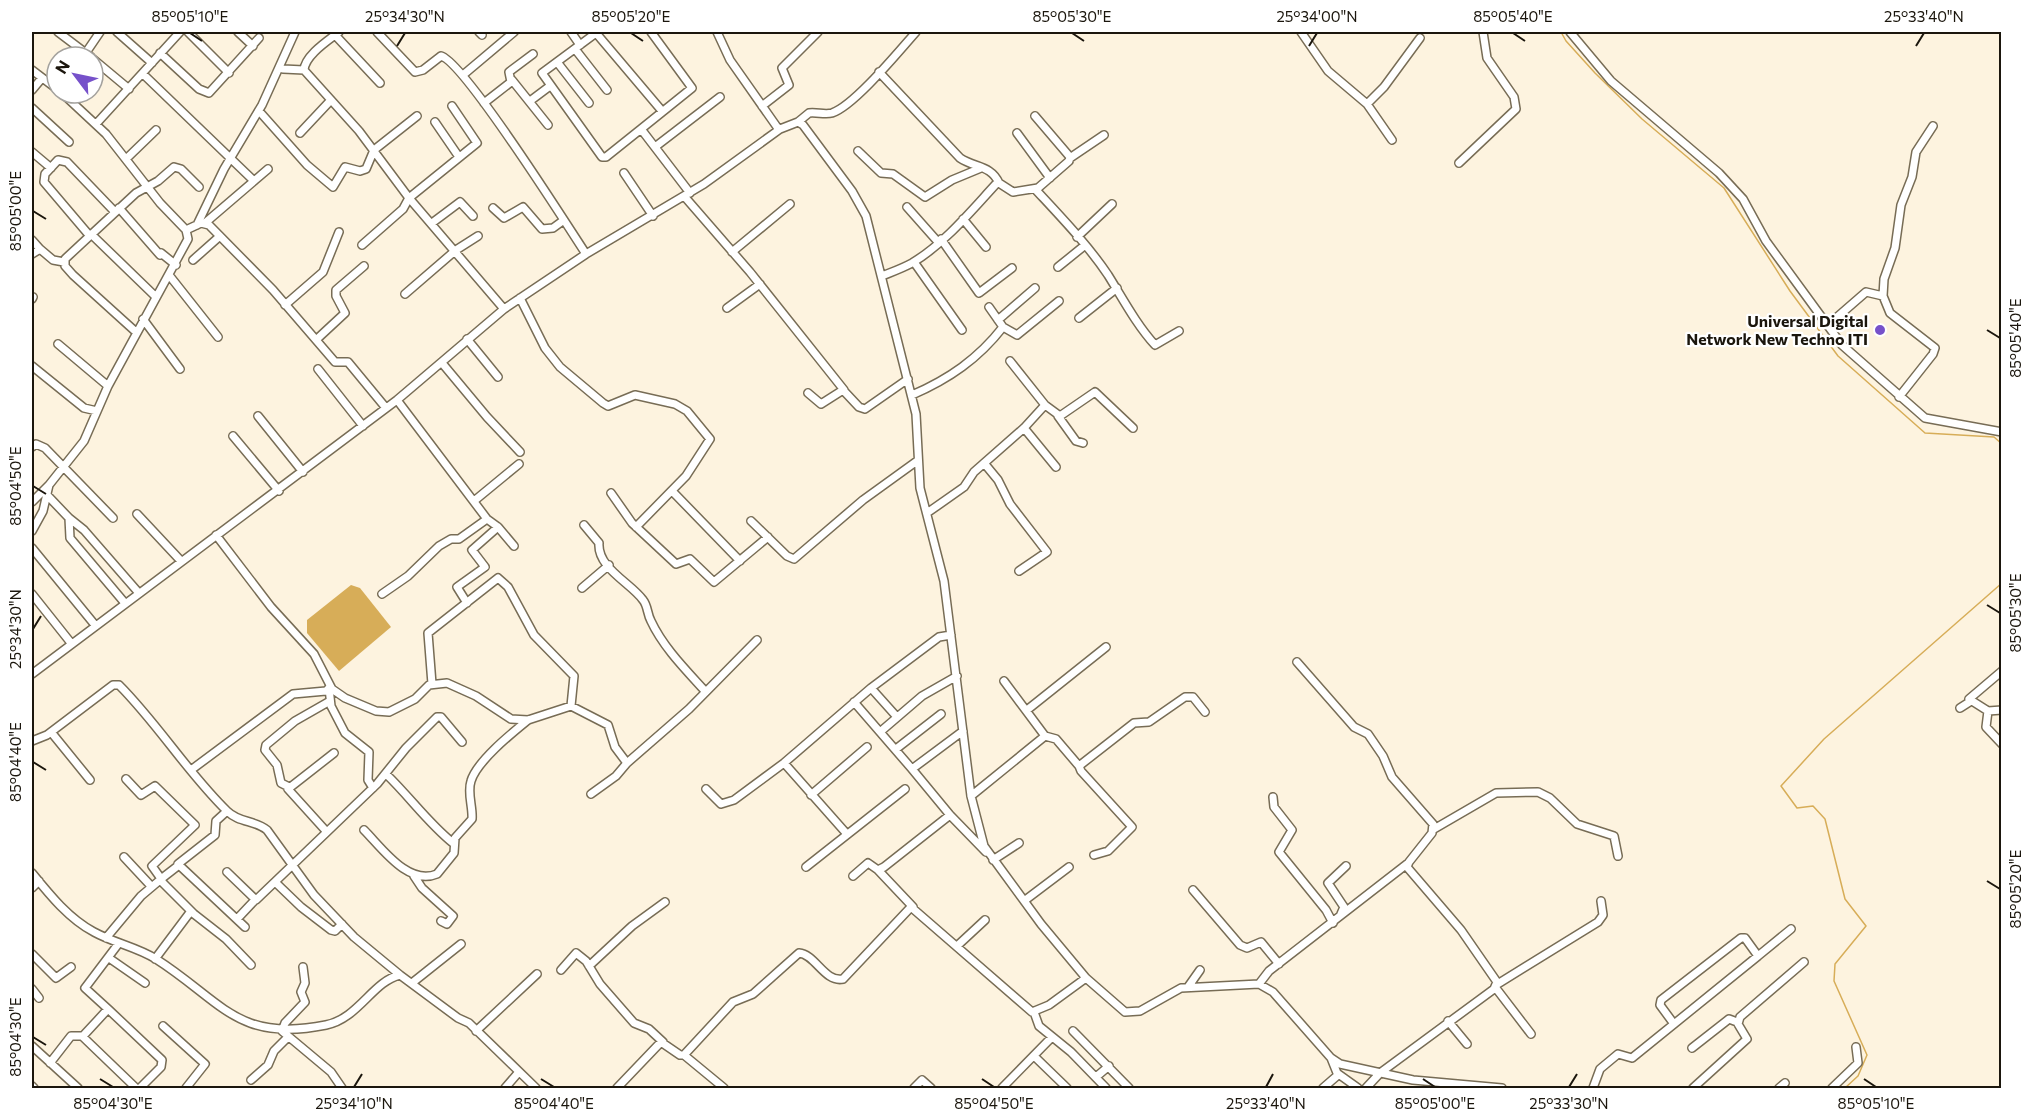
<svg xmlns="http://www.w3.org/2000/svg" width="2033" height="1120" font-family="Commissioner,sans-serif">
	<style>
		.water { fill: #d7ad58 }
		.lines { fill: none; stroke-linecap: round; stroke-linejoin: round }
		.stream { stroke: #d7ad58; stroke-width: 1.5 }
		.minor-casing { stroke: #776c55; stroke-width: 10 }
		.minor { stroke: #fff; stroke-width: 7 }
		.ticks { fill: none; stroke: #1b160d; stroke-width: 2 }
		.poi-dot { fill: #7651ca; stroke: #fff; stroke-width: 2 }
		.labels { text-anchor: middle; stroke-width: 4.5; stroke-linejoin: round; paint-order: stroke }
		.poi-label { font-size: 16px; font-weight: bold; fill: #1b160d; stroke: #fff; text-anchor: end }
		.neatline { fill: none; stroke: #1b160d; stroke-width: 2 }
		.ticks-label { font-size: 15px; text-anchor: middle; fill: #1b160d }
	</style>
	<rect width="100%" height="100%" fill="#fdf3df"/>
	<!-- water -->
	<path class="water" d="M351,585L360,588L391,627L339,671L307,633V620Z"/>
	<g class="lines">
		<!-- stream -->
		<path class="stream" d="M1561,32L1566,41L1595,73L1642,119L1724,188L1790,291L1838,356L1925,433L1994,437L2002,444
			M1845,1088L1858,1076L1867,1055L1834,981L1835,964L1866,926L1845,899L1825,819L1813,806L1797,808L1781,786L1824,739L2002,583"/>
		<!-- minor casing -->
		<g class="minor-casing">
			<path id="minor" d="M58,32L91,57
				M117,32L152,63
				M188,32L229,73
				M238,32L253,46
				M377,32L415,72L423,70L441,56C464,62 567,225 586,254
				M479,32L482,35
				M571,32L580,45
				M651,32L692,88L641,129L690,193
				M717,32L730,60L777,127L780,129L798,122L803,125L852,191L866,216L916,414L920,488L944,581L971,796L984,846L1041,924L1086,978L1125,1012L1140,1011L1181,988L1259,984L1273,992L1331,1058L1340,1064L1413,1080L1502,1088
				M1301,32L1328,71L1367,104L1392,140
				M1570,32L1611,81L1719,173L1743,199L1766,241L1842,345L1925,418L2002,432
				M335,35L380,83
				M575,49L607,90
				M160,53L199,89L209,93L259,38
				M83,57L100,32
				M93,59L129,89
				M557,62L589,103
				M283,69L304,70L359,131L409,198L504,309
				M32,70L57,89
				M304,70C305,55 329,40 339,32
				M879,72L960,158C975,168 991,165 999,183
				M143,74L254,181
				M463,75L514,32
				M512,80L548,125
				M32,90L42,78
				M530,101L550,86
				M484,103L511,82L509,72L533,54
				M1367,104L1384,87L1420,38
				M762,106L789,85L782,68L818,32
				M32,108L69,142
				M259,111L307,165L333,187L345,167L360,171L366,169L374,150L417,116
				M435,122L459,157
				M798,122L809,113C817,112 825,115 832,113C854,106 900,50 916,32
				M96,124L180,32
				M641,129L606,157H602L542,73L596,33L662,111
				M300,133L331,100
				M1017,133L1050,178
				M655,147L720,97
				M858,151L881,173L893,174L925,197L952,180L981,168
				M32,152L51,168
				M1070,158L1104,135
				M126,159L156,130
				M1459,163L1516,109L1514,97L1487,58L1483,32
				M624,173L653,216
				M1035,189C1060,216 1088,245 1108,275C1123,299 1136,324 1155,345L1179,331
				M684,196L750,272L844,390
				M907,207L938,242
				M119,208L160,255
				M493,208L504,218L523,207L542,229L553,228L564,220
				M963,219L986,247
				M205,223L268,169
				M432,223L460,202L473,216
				M197,225L224,169L262,105L295,32
				M186,230L201,223L209,225L273,290L335,362H348L386,408
				M91,234L156,297
				M89,235L44,182L45,174L58,160L67,162L115,212
				M1077,237L1112,204
				M941,239L979,293L1012,268
				M32,240L40,249
				M362,245L403,209L409,198L477,143L452,106
				M732,252L790,204
				M161,253L176,265
				M32,254L40,249L53,260L64,262
				M193,260L220,236
				M914,262L962,330
				M1058,267L1084,246
				M169,275L218,337
				M882,276C892,272 903,268 912,263C944,244 971,211 996,184L999,183L1013,192L1038,188L1069,161L1070,157L1035,116
				M405,294L456,250L478,236
				M520,298L545,348L560,367L603,403L608,406L635,395L675,404L687,411L710,439L686,476L636,527
				M32,299L33,297
				M285,305L323,272L339,232
				M727,308L760,284
				M1079,318L1117,288
				M143,319L180,369
				M998,320L1035,288
				M1828,325L1866,292L1883,296
				M1003,327L1017,335L1059,301
				M136,332L73,275L65,266V259L136,193L158,181L174,167L181,169L199,187
				M317,339L345,313L336,296V290L364,266
				M467,339L498,377
				M58,344L108,386
				M1010,361L1045,405
				M442,363L487,417L520,452
				M32,366L84,408L97,411
				M318,369L363,426
				M808,393L821,404L843,390L859,407L865,409L908,379
				M912,395C949,379 978,359 1003,327L989,307
				M1899,397L1933,354L1935,348L1890,313L1883,296L1884,279L1895,248L1901,205L1912,177L1916,152L1933,126
				M258,416L303,472
				M1058,416L1076,441L1083,443
				M1024,428L1056,467
				M233,436L279,491
				M32,447L36,444L45,448L113,518
				M984,463L998,480L1010,504L1047,552L1019,571
				M673,492L740,561
				M611,493L632,523L676,564L690,559L714,582L768,537
				M47,495L69,518L70,538L124,602
				M474,501L519,464
				M32,502L49,485
				M927,513L964,487L974,472L1024,428L1045,405L1060,416L1095,392L1133,428
				M137,514L181,561
				M69,518L84,530L138,592
				M487,519L498,527L514,546
				M751,521L787,556L794,559L863,500L917,461
				M584,525L599,543C597,568 631,583 643,600C648,606 647,614 651,621C663,647 686,670 705,691
				M32,531L43,511L49,485L84,441L108,386L188,239L186,230L160,203L106,134L62,93
				M216,535L271,607L314,654L332,689L345,698L376,711L389,712L415,699L429,685L447,683L476,696L511,719L528,720L571,706L608,725L615,747L627,763L689,709L757,640
				M32,548L95,625
				M582,588L609,565
				M32,594L71,643
				M382,594L408,576L439,546L451,539H459L487,519L397,400
				M467,603L457,587L485,567L472,550L498,527
				M1297,662L1354,727L1368,734L1383,756L1392,777L1433,824L1432,833L1409,862L1407,867L1461,930L1497,982L1494,989L1380,1073L1366,1088
				M2002,671L1969,699L1988,711L1986,727L2002,744
				M32,674L397,400L504,309L586,254L704,184L780,129
				M432,684L428,633L498,578L508,587L534,635L574,676L571,706
				M329,688L331,706L345,733L369,752L368,780L373,788
				M871,688L897,717
				M854,702L912,769L963,731
				M1960,708L1971,701
				M1027,710L1106,647
				M1988,711L2002,710
				M51,732L90,780
				M880,732L922,696L957,676
				M1045,736L1056,739L1079,766L1134,723L1149,722L1185,697H1193L1205,712
				M32,741L47,735L113,685H119C158,724 187,772 227,811C239,823 255,820 267,830L314,895L354,937L400,975
				M896,749L941,714
				M784,763L846,833
				M1079,766L1081,771L1132,827L1108,851L1094,855
				M912,769L950,815L986,852
				M191,770L293,694L326,691L330,687
				M386,774C410,797 428,823 453,843
				M126,779L141,795L155,786L195,825L152,866L162,880
				M289,787L281,783L277,765L265,750L266,745L295,721L330,701
				M706,789L721,804L734,800L784,763L871,688L939,637L951,635
				M591,794L616,776L627,763
				M811,795L867,747
				M971,796L1045,736L1004,681
				M1273,797L1274,807L1292,830L1279,852L1326,910L1333,923
				M1434,829L1496,793L1538,792L1550,798L1577,824L1614,836L1618,856
				M364,830C382,848 408,886 437,874L454,853L455,838L472,819C473,807 467,793 471,781C477,761 512,733 528,720
				M326,831L288,789L334,753
				M124,857L151,886
				M993,860L1019,843
				M178,864L215,835L216,821L227,811
				M806,867L905,789
				M878,870L913,907
				M227,872L256,900L377,784L406,748L437,717H441L462,742
				M32,873C49,894 69,919 94,932C114,943 137,947 156,959C222,1001 237,1043 326,1025C358,1019 373,981 400,975L458,1018L469,1023L536,1088
				M414,876L422,888L453,916L447,924L441,921
				M853,876L868,863L878,870L884,867L950,815
				M161,879L179,865L245,927
				M275,882L301,907L331,930L335,931L342,924
				M32,888L39,881
				M1193,890L1240,945L1247,948L1261,942L1279,964
				M1024,901L1069,867
				M1341,914L1344,907L1328,883L1346,866
				M237,919L255,900
				M106,938L141,896L160,880L194,914L226,939L251,965
				M957,946L985,920
				M32,954L56,978L71,967
				M109,958L145,983
				M155,959L191,911
				M589,966L632,926L665,902
				M303,967L305,983L301,992L305,1002L285,1023L282,1031L331,1072L342,1088
				M561,970L576,953L586,961L600,984L634,1023L649,1029L663,1042
				M412,983L461,944
				M1259,984L1269,971L1407,864
				M1496,985L1598,922L1603,915L1601,901
				M1188,987L1200,970
				M1495,987L1531,1034
				M32,989L39,998
				M108,1009L162,1060L161,1067L140,1088
				M1034,1012L1039,1026L1071,1052L1106,1088
				M1448,1021L1467,1044
				M1674,1024L1660,1005L1661,1000L1741,938H1745L1758,956L1791,929
				M163,1026L205,1064L186,1088
				M476,1031L537,974
				M1073,1031L1129,1088
				M83,1037L136,1088
				M32,1046L78,1088
				M1692,1048L1729,1019L1737,1022
				M684,1055L724,1088
				M1034,1056L1067,1088
				M1331,1058L1337,1073L1358,1088
				M50,1063L71,1036H83L108,1009L85,988L119,943
				M1096,1077L1109,1066
				M251,1080L268,1065L274,1051L288,1037
				M32,1086L34,1088
				M505,1088L518,1073
				M617,1088L661,1042L680,1055H684L733,1002L753,994L799,953C815,954 825,983 843,979L911,907L1032,1012L1049,1005L1086,978
				M914,1088L922,1080L931,1088
				M1002,1088L1051,1038
				M1323,1088L1338,1075
				M1593,1088L1600,1069L1618,1054L1632,1058L1758,956
				M1693,1088L1747,1039L1738,1024L1740,1017L1804,962
				M1779,1088L1785,1083
				M1832,1088L1858,1063L1856,1047"/>
		</g>
		<!-- minor -->
		<use href="#minor" class="minor"/>
	</g>
	<!-- ticks -->
	<path class="ticks" d="M190,33L202,41M631,33L643,41M1072,33L1084,41M1513,33L1525,41M397,46L405,33M1309,46L1317,33M1916,46L1924,33M33,211L46,219M1987,330L2000,338M33,486L46,494M1987,605L2000,613M33,629L41,616M33,762L46,770M1987,881L2000,889M33,1037L46,1045M100,1079L113,1087M541,1079L554,1087M982,1079L994,1087M1423,1079L1435,1087M1864,1079L1876,1087M354,1087L362,1074M1266,1087L1273,1074M1569,1087L1577,1074"/>
	<!-- markers -->
	<circle class="poi-dot" cx="1880" cy="330" r="6"/>
	<g class="labels">
		<!-- poi labels -->
		<g class="poi-label">
			<text x="1868" y="327">Universal Digital<tspan x="1868" dy="18">Network New Techno ITI</tspan></text>
		</g>
	</g>
	<!-- border -->
	<rect width="2033" height="1120" fill="none" stroke="#ffffff" stroke-width="66"/>
	<!-- north arrow -->
	<g transform="translate(75 75) rotate(302)"><circle r="28" fill="#ffffff" stroke="#a4a29e" stroke-width="1.5"/>
	<path d="M0-4.5L10 22L0 15L-10 22Z" fill="#7651ca"/>
	<text y="-9" font-size="16" font-weight="bold" text-anchor="middle" fill="#1b160d">N</text>
	</g>
	<rect x="33" y="33" width="1967" height="1054" class="neatline"/>
	<g class="ticks-label">
		<text x="190" y="22">85°05'10"E</text>
		<text x="405" y="22">25°34'30"N</text>
		<text x="631" y="22">85°05'20"E</text>
		<text x="1072" y="22">85°05'30"E</text>
		<text x="1317" y="22">25°34'00"N</text>
		<text x="1513" y="22">85°05'40"E</text>
		<text x="1924" y="22">25°33'40"N</text>
		<text transform="translate(16 211) rotate(-90)" y="5">85°05'00"E</text>
		<text transform="translate(2016 338) rotate(-90)" y="5">85°05'40"E</text>
		<text transform="translate(16 486) rotate(-90)" y="5">85°04'50"E</text>
		<text transform="translate(2016 613) rotate(-90)" y="5">85°05'30"E</text>
		<text transform="translate(16 629) rotate(-90)" y="5">25°34'30"N</text>
		<text transform="translate(16 762) rotate(-90)" y="5">85°04'40"E</text>
		<text transform="translate(2016 889) rotate(-90)" y="5">85°05'20"E</text>
		<text transform="translate(16 1037) rotate(-90)" y="5">85°04'30"E</text>
		<text x="113" y="1109">85°04'30"E</text>
		<text x="354" y="1109">25°34'10"N</text>
		<text x="554" y="1109">85°04'40"E</text>
		<text x="994" y="1109">85°04'50"E</text>
		<text x="1266" y="1109">25°33'40"N</text>
		<text x="1435" y="1109">85°05'00"E</text>
		<text x="1569" y="1109">25°33'30"N</text>
		<text x="1876" y="1109">85°05'10"E</text>
	</g>
</svg>
